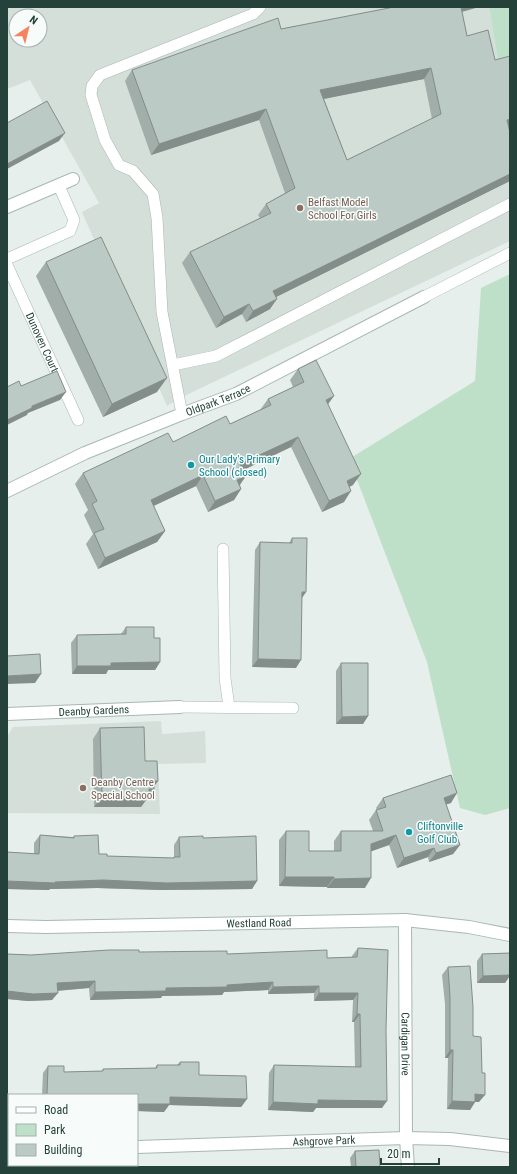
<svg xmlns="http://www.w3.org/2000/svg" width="517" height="1174" font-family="'Roboto Condensed',sans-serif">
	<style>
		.built { fill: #d4dfda; fill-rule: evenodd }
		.green { fill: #bfe0c8 }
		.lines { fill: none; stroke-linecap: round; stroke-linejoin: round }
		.service-casing { stroke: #a8b8b2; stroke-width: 12 }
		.minor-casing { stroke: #a8b8b2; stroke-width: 14 }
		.tertiary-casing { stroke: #a8b8b2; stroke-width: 14 }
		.service { stroke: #fff; stroke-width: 11 }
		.minor { stroke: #fff; stroke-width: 12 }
		.tertiary { stroke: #fff; stroke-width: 12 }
		.wall { fill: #a1aea9; fill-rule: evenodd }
		.shaded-wall { fill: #838d89 }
		.building { fill: #bbcac4; stroke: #838d89; fill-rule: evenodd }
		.education-dot { fill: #8d6e63; stroke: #f7fbf9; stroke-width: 1.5 }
		.culture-dot { fill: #0f9aa8; stroke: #f7fbf9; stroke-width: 1.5 }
		.labels { text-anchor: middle; stroke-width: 3; stroke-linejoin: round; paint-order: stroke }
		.education-label { font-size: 11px; fill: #785e54; stroke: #f7fbf9; text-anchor: start }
		.street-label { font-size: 11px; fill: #24423a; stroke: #f7fbf9 }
		.culture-label { font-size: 11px; fill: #0d838f; stroke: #f7fbf9; text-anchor: start }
	</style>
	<rect width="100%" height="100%" fill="#e6efeb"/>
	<!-- built -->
	<path class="built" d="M7,7H489L510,131V241L180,398L167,406L82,212L99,203L30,80L7,89ZM16,16H40V40H16Z
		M161,721L162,734L205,731L206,763L158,764L160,814L7,813V737L13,727Z"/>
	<!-- green -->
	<path class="green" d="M489,7H510V131Z
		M510,274V808L485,815L460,808L427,662L349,459L475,381L481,288Z"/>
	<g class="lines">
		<!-- service casing -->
		<g class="service-casing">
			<g id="service">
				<path d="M7,259L70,231L74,220L59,186"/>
				<path id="s1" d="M7,265L78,420"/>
				<path d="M424,297L510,253"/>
				<path d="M173,365L216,356L510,204"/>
				<path d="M182,414L162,312L157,218L153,194L133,171L119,165L105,140L91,95L92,86L100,75L253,14L260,7"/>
				<path d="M223,549L225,678L229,707"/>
				<path d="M180,707L293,708"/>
			</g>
		</g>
		<!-- minor casing -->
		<g class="minor-casing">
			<g id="minor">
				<path d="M7,207L73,179"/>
				<path id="s2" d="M7,491L85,453L182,414L236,394L424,297"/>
				<path id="s3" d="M7,714L180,707"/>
				<path id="s4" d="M405,920L406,1138L408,1167"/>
				<path d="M7,1147H9"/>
				<path id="s5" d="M137,1147L406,1138L450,1139L510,1146"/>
			</g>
		</g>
		<!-- tertiary casing -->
		<g class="tertiary-casing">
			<g id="tertiary">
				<path id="s6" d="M7,926L46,927L405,920L469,927L510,935"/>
			</g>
		</g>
		<!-- service -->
		<use href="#service" class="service"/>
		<!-- minor -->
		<use href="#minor" class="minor"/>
		<!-- tertiary -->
		<use href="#tertiary" class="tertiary"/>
	</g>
	<!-- wall -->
	<path class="wall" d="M385,7H479L462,12L467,36L509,129L510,181L276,297L270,309L246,322L242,314L216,328L182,263L190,252L260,218L258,215L266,204L285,193L259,120L151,155L125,81L132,70L281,29L386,9ZM424,79L432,119L347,160L324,99Z
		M46,262L157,392L103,417L36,276Z
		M298,369L328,405L353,485L349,487L344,502L322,512L291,447L243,470L246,476L240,485L241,489L234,500L208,512L196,486L153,506L165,531L157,542L98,569L86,544L93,534L84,515L88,510L75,484L83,473L173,442L230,424L260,410L268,399L293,387L290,380Z
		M292,538L306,592L302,598L296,668L252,667L255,550L260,542L289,543Z
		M126,627L154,638L160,662L155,670H108L106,674H72L71,643L77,635L121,634Z
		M341,663L368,716L363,724H336V671Z
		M100,728L145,761L158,781L154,786V789L141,807H94L93,739Z
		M383,798L451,803L446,804L460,845L453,854L429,862L428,857L397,868L389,845L371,851L365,888H327V887L279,886V840L286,831L309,851H334V841L341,831H373L369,820L376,810H377L376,808Z
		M40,835L73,837L74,836L99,854L107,856L172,858L174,857V845L179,837L203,838L257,881L252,889L162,890L97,888L50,889L49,890L7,889V852L34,854V843Z
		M358,948L382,1108H316L313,1112L268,1110L269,1073L274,1065L355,1067L354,1022H352L353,1000L314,1001V993L268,994V990L224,992L222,995L162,996L161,998L90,1000L89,988L58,991L52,1000L28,1001L7,999V954L31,955L139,952L227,954L327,958L352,957V956Z
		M510,953V976L505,983H477V961L482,954Z
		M448,967L473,1036L479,1102H475L470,1110L447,1109L448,1058H445V1004L442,975Z
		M180,1062L199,1075L247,1099L241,1107L169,1105L164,1112L137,1111V1095H42L43,1073L48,1066L64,1072L102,1071L103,1069L155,1068L157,1065H177Z
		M355,1151L380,1167H351L350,1158Z"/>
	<!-- shaded-wall -->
	<path class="shaded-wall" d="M458,7H479L453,14Z
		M431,68L424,79L313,101L320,90Z
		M266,109L259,120L151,155L159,144Z
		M510,119V129L499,130L507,120Z
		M65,133L59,141L7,169V164Z
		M510,174V181L266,302L273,291Z
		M277,299L270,309L246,322L253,311Z
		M249,304L242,314L216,328L224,317Z
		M167,378L157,392L103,417L112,404Z
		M66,392L60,400L28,413L27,415L7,425V420L32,406Z
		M334,396L326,407V400Z
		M298,437L291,447L233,475L240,464Z
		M361,474L353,485L339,492L347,481Z
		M203,475L196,486L143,511L151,500Z
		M246,476L238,487L237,480Z
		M241,489L234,500L208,512L215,501Z
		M351,491L344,502L322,512L329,501Z
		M165,531L157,542L98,569L105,558Z
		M302,592H306L301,599Z
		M258,659L301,660L296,668L252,667Z
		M160,662L155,670H108L106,674H72L77,666L111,663Z
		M41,674L35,683L7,684V676Z
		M368,716L363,724H336L342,717Z
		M154,781H158L152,789H154L141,807H94L102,797Z
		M457,793L451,803L437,807L444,798Z
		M396,835L389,845L364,854L371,844Z
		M460,845L453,854L429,862L436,853Z
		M434,848L428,857L397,868L404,858Z
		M285,877H334L327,887L279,886Z
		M371,878L365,888H327L334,879Z
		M103,880L257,881L252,889L162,890L97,888L50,889L49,890L7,889V881L55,882Z
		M510,975L505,983H477L483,976Z
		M95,981L89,988L52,991L57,983Z
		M273,982L268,990L224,992L222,995L162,996L161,998L90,1000L95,992Z
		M319,986L314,993L268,994L273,987Z
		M7,991L58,993L52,1000L28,1001L7,999Z
		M319,993H358L353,1000L314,1001Z
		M357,1014H360L354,1022H352Z
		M450,1050H453L448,1058H445Z
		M475,1094L485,1095L479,1102H475L470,1110L447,1109L452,1101Z
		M170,1097L247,1099L241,1107L169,1105L164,1112L137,1111V1104Z
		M318,1100L387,1101L382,1108H316L313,1112L268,1110L273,1102Z"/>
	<!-- building -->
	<path class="building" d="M394,7H461L467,36L488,30L495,60L510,56V119L507,120L510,133V174L273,291L277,299L253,311L249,304L224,317L190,252L271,213L266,204L295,188L266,109L159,144L132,70L278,18L281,29ZM431,68L441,114L347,160L320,90Z
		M47,101L65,133L20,157L7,164V123Z
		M101,237L167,378L112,404L46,262Z
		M316,360L334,396L326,400L361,474L347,481L351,491L329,501L298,437L240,464L246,476L237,480L241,489L215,501L203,475L151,500L165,531L105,558L94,533L104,529L92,504L97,501L83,473L168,433L173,442L226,416L230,424L271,405L268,399L304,382L298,369Z
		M57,371L66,392L32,406V408L7,420V387L19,381L21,386Z
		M292,538H307L306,592H302L301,660L258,659L260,542L292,543Z
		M126,627H154V638H160V662L111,663V666H77V635L126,634Z
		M40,654L41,674L7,676V656Z
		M341,663H368V716L342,717Z
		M144,727L145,761H157L158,781H154V789H149V796L102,797L100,728Z
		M451,775L457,793L444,798L460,845L436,853L434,848L404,858L396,835L371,844V878L334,879V877H285L286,831H309V851H341V831H383L376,810L386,807L383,798Z
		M40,835L74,838V836L98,835L99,854H107V856L174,858V857H180L179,837L203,836V838L256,836L257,881L167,883L103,880L55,882V883L7,881V852L39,854Z
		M358,948L388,950L386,1030L387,1101L318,1100V1104L273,1102L274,1065L361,1067L360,1014H357L358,993H319V986L273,987V982L227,985V987L166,988V991L95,992V981L57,983L58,993L33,994L7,991V954L31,955L109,950H139V952L227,951V954L327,950V958L357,957Z
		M510,953V975L483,976L482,954Z
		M470,966L473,1007V1036L481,1037L482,1073H485V1095L475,1094V1102L452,1101L453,1050H450V997L448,967Z
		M180,1062H199V1075L246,1076L247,1099L170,1097V1104H137V1095H47L48,1066H64V1072L103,1071V1069L157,1068V1065H180Z
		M379,1150L380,1167H356L355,1151Z"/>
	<!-- markers -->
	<g class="education-dot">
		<circle cx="300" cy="208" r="4"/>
		<circle cx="83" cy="788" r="4"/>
	</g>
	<g class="culture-dot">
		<circle cx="191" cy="465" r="4"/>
		<circle cx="409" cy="832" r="4"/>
	</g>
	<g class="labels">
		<!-- education labels -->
		<g class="education-label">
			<text x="308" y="206">Belfast Model<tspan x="308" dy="13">School For Girls</tspan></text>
			<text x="91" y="786">Deanby Centre<tspan x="91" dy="13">Special School</tspan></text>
		</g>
		<!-- street labels -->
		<g class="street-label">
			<text dy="4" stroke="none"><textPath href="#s1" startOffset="85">Dunoven Court</textPath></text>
			<text dy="4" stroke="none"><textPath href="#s2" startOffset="230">Oldpark Terrace</textPath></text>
			<text dy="4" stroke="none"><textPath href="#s3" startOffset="87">Deanby Gardens</textPath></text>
			<text dy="4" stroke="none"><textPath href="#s6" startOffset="252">Westland Road</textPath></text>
			<text dy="4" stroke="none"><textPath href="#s4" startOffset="124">Cardigan Drive</textPath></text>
			<text dy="4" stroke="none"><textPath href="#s5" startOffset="187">Ashgrove Park</textPath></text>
		</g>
		<!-- culture labels -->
		<g class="culture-label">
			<text x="199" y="463">Our Lady's Primary<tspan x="199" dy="13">School (closed)</tspan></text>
			<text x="417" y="830">Cliftonville<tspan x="417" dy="13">Golf Club</tspan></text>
		</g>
	</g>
	<!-- border -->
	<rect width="517" height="1174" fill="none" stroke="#24423a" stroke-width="16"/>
	<!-- legend -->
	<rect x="8" y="1094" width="130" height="72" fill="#f7fbf9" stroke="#a3b1ad"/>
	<rect x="16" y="1107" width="20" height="6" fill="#ffffff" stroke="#a3b1ad"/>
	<text x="44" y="1114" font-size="12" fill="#24423a">Road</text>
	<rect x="16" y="1124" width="20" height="12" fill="#bfe0c8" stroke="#a3b1ad"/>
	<text x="44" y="1134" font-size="12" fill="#24423a">Park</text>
	<rect x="16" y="1144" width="20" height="12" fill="#bbcac4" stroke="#a3b1ad"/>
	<text x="44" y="1154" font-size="12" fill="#24423a">Building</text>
	<!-- north arrow -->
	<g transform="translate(28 28) rotate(35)"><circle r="19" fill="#f7fbf9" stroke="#a3b1ad"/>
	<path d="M0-3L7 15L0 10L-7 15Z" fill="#f4845f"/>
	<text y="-6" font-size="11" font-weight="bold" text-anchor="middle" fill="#24423a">N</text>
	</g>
	<!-- scale -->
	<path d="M381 1158v6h58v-6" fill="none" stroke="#24423a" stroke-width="2"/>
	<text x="387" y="1158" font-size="12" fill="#24423a" stroke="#f7fbf9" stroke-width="3" paint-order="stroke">20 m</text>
</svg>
